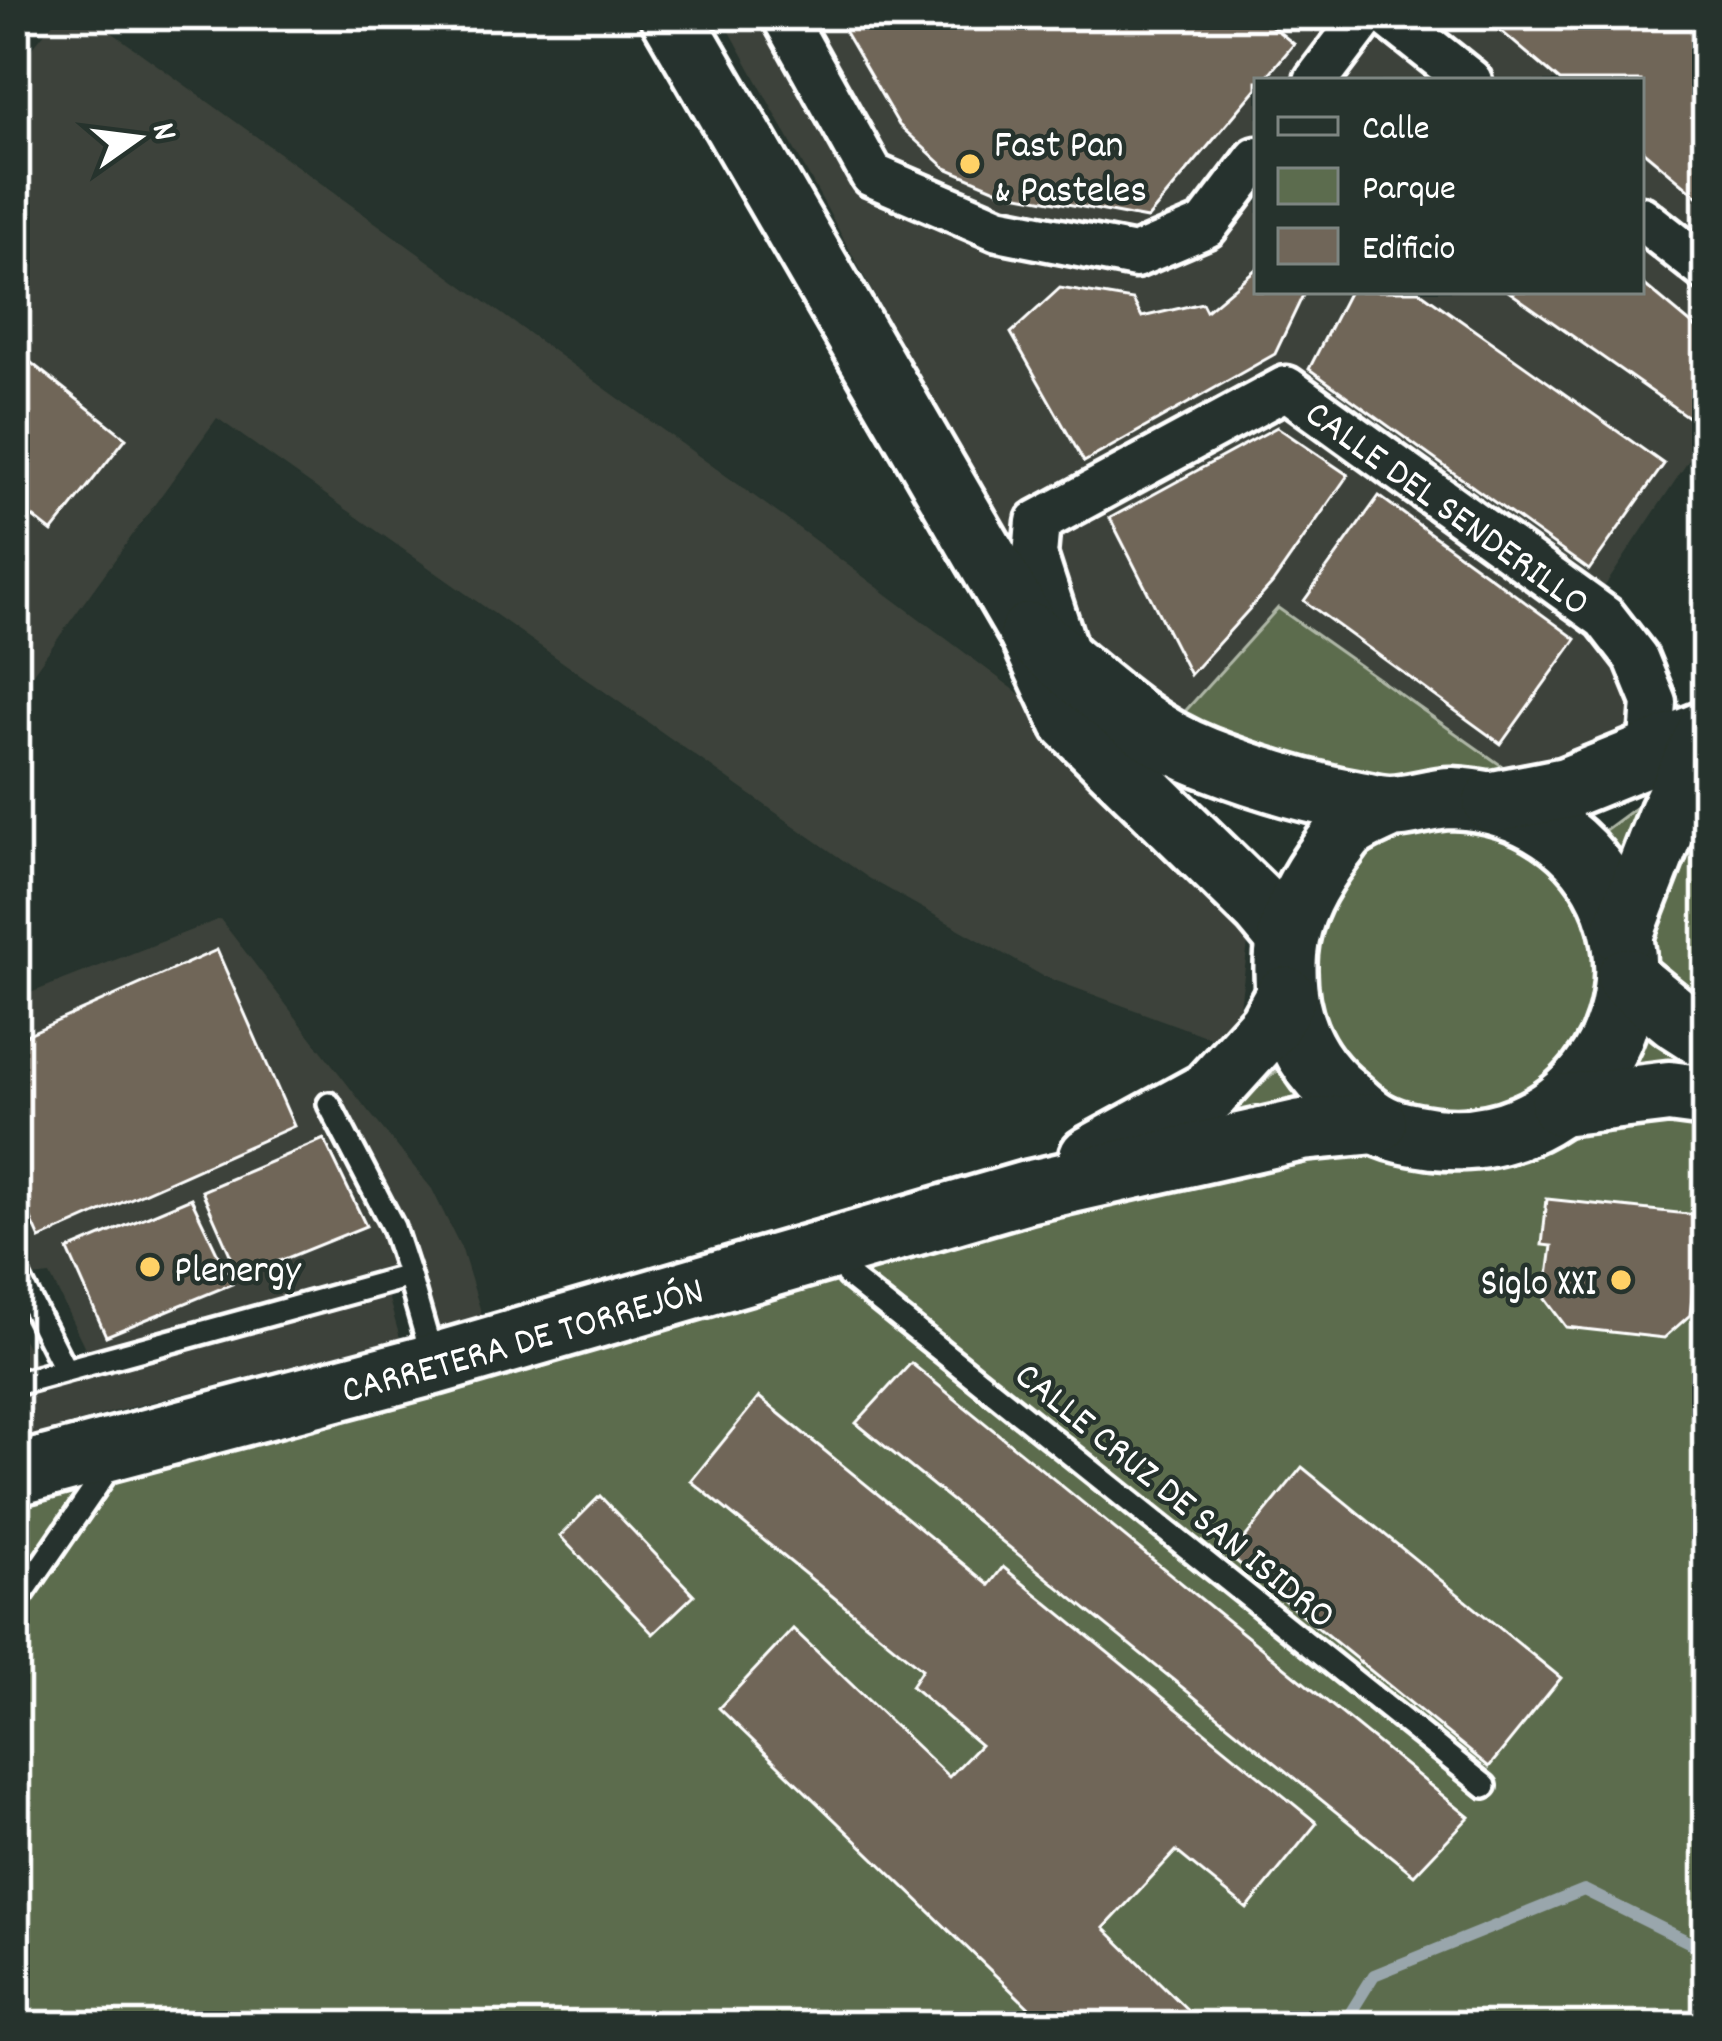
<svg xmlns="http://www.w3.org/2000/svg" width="1722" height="2041" font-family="Dekko,sans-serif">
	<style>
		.built { fill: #3c423a; fill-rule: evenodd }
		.green { fill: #5c6c4e; stroke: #aeb6a6; stroke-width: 3 }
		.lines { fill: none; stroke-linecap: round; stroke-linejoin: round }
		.stream { stroke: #99a6ac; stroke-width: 12 }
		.building { fill: #706659; stroke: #fff; stroke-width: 3 }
		.lane-casing { stroke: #fff; stroke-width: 30 }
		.street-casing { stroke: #fff; stroke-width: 51 }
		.secondary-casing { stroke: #fff; stroke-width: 69 }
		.lane { stroke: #26332d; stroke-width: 21 }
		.street { stroke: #26332d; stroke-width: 42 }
		.secondary { stroke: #26332d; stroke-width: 60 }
		.poi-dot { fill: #ffd166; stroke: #26332d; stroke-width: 4.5 }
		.labels { text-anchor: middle; stroke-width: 9; stroke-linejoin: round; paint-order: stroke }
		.poi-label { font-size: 39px; fill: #fff; stroke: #26332d; text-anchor: start }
		.street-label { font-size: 39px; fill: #fff; stroke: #26332d }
	</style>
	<rect width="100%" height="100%" fill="#26332d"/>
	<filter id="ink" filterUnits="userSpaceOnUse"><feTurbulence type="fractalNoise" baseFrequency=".00833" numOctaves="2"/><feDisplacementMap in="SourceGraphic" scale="24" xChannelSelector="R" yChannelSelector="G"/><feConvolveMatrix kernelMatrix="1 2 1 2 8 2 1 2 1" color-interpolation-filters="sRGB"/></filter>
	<g filter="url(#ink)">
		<!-- built -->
		<path class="built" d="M59,15H88L797,527L1068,730L1250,927L1235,1047L1043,976L867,877L217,418L15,698V69Z
			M721,15H1707V433L1599,595L1654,677L1707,731L1529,787L1085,718L989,567L936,408ZM1257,81H1641V291H1257Z
			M220,919L365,1107L432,1189L462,1250L482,1315L435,1328L413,1259L86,1350L50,1275L15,1279V999Z
			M388,1296L400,1338L113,1412L15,1441V1325L49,1386Z"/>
		<!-- green -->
		<path class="green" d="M1278,608L1529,785L1332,787L1161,738Z
			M1707,755V2026H15V1484L1170,1150L1328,1034L1316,1006V949L1332,896L1364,857L1401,836L1422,829L1482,827L1532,846L1556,866Z"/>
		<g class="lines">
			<!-- stream -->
			<path class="stream" d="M1348,2026V2017L1374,1975L1584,1890L1707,1951"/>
		</g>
		<!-- building -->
		<path class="building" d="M835,15H1258L1294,44L1263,81H1257V88L1147,219L1003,192L946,168L899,125Z
			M1482,15H1707V204L1641,149V81H1560Z
			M1257,268V291H1305L1275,354L1084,462L1011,333L1060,288L1133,300L1142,317L1202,303L1206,311Z
			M1641,282L1707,337L1705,429L1508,291H1641Z
			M1349,291H1419L1664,464L1589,570L1309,369Z
			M15,350L126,438L52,532L15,503Z
			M1277,427L1348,475L1272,584L1190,675L1110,518Z
			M1379,496L1576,639L1501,744L1304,601Z
			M217,950L294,1126L40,1239L15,1183V1040Z
			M324,1139L366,1226L240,1277L202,1191Z
			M191,1198L232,1284L106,1336L68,1250Z
			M1547,1199L1707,1216L1705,1262L1696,1261L1690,1315L1664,1338L1566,1327L1545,1299L1552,1246L1542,1245Z
			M911,1363L1469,1817L1414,1875L856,1423Z
			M759,1397L989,1585L1003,1567L1317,1823L1247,1909L1176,1851L1104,1928L1204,2026H1048L719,1708L793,1629L949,1777L980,1745L911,1686L922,1669L691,1481Z
			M1302,1467L1561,1678L1489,1767L1230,1556Z
			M600,1496L694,1595L653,1634L560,1536Z"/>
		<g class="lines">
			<!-- lane casing -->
			<g class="lane-casing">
				<path id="lane" d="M329,1104L393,1227L409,1276
					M840,1252L848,1276L1485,1786
					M15,1271L65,1370
					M15,1384L409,1276L434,1363
					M15,1596L22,1594L113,1462"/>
			</g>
			<!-- street casing -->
			<g class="street-casing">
				<g id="street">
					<path d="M783,15L872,175L998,229L1135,256L1206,226L1257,159"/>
					<path d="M1387,15L1470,81"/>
					<path d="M1316,81L1366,15"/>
					<path d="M1641,218L1707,270"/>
					<path id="s1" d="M1071,666L1035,555L1038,522L1286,388L1605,618L1636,658L1654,702L1650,754"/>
				</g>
			</g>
			<!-- secondary casing -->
			<g class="secondary-casing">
				<g id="secondary">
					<path d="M671,15L1030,633L1071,721L1262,908L1287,938"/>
					<path d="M1030,633C1085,677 1139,733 1206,758C1255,777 1303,792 1354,801C1365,803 1378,807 1390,807C1411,807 1431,798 1452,798C1524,801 1588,840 1614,908C1659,1030 1564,1153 1434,1138C1414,1135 1391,1132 1374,1121C1364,1115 1355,1106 1346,1098C1300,1061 1282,1012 1286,954C1289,914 1309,880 1333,848C1338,842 1343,833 1350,828C1362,819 1377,814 1390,807"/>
					<path d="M1494,802L1566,788L1707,731"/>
					<path d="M1623,933L1669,814L1707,733"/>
					<path d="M1627,978L1676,1018L1707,1038"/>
					<path d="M1561,1105L1669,1092L1707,1097"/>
					<path d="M1090,1157L1209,1092L1269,1026L1285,997"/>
					<path id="s2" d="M15,1475L434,1364L1027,1192L1302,1130L1376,1123"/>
				</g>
			</g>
			<!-- lane -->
			<use href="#lane" class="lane"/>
			<!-- street -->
			<use href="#street" class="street"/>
			<!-- secondary -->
			<use href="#secondary" class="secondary"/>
		</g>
	</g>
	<!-- markers -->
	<g class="poi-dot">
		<circle cx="970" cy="164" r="12"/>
		<circle cx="150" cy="1267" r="12"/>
		<circle cx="1621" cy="1280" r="12"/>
	</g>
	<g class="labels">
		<!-- poi labels -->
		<g class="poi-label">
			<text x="994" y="156">Fast Pan<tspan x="994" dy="45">&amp; Pasteles</tspan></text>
			<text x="174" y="1281">Plenergy</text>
			<text x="1597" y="1294" text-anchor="end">Siglo XXI</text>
		</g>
		<!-- street labels -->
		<g class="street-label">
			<text dy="14" stroke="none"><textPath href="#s1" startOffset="633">CALLE DEL SENDERILLO</textPath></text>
			<text dy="14" stroke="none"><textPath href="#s2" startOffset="525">CARRETERA DE TORREJÓN</textPath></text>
			<text transform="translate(1177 1493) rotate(39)" y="14">CALLE CRUZ DE SAN ISIDRO</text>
		</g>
	</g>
	<!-- margin -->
	<rect width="1722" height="2041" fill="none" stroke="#26332d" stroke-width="60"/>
	<rect x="30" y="30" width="1662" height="1981" fill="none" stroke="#fff" stroke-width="4.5" filter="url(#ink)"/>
	<!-- legend -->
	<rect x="1254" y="78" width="390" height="216" fill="#26332d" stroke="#7d8581" stroke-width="3"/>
	<rect x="1278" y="117" width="60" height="18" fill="#26332d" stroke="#7d8581" stroke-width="3"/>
	<text x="1362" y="138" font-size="36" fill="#ffffff">Calle</text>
	<rect x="1278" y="168" width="60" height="36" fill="#5c6c4e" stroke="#7d8581" stroke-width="3"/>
	<text x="1362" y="198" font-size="36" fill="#ffffff">Parque</text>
	<rect x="1278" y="228" width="60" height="36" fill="#706659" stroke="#7d8581" stroke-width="3"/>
	<text x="1362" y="258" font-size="36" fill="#ffffff">Edificio</text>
	<!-- north arrow -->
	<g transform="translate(138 138) rotate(76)" stroke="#26332d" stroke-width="9" paint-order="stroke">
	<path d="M0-9L21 45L0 30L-21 45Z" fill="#ffffff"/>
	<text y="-18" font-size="33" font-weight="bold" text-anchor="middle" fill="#ffffff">N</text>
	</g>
</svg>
